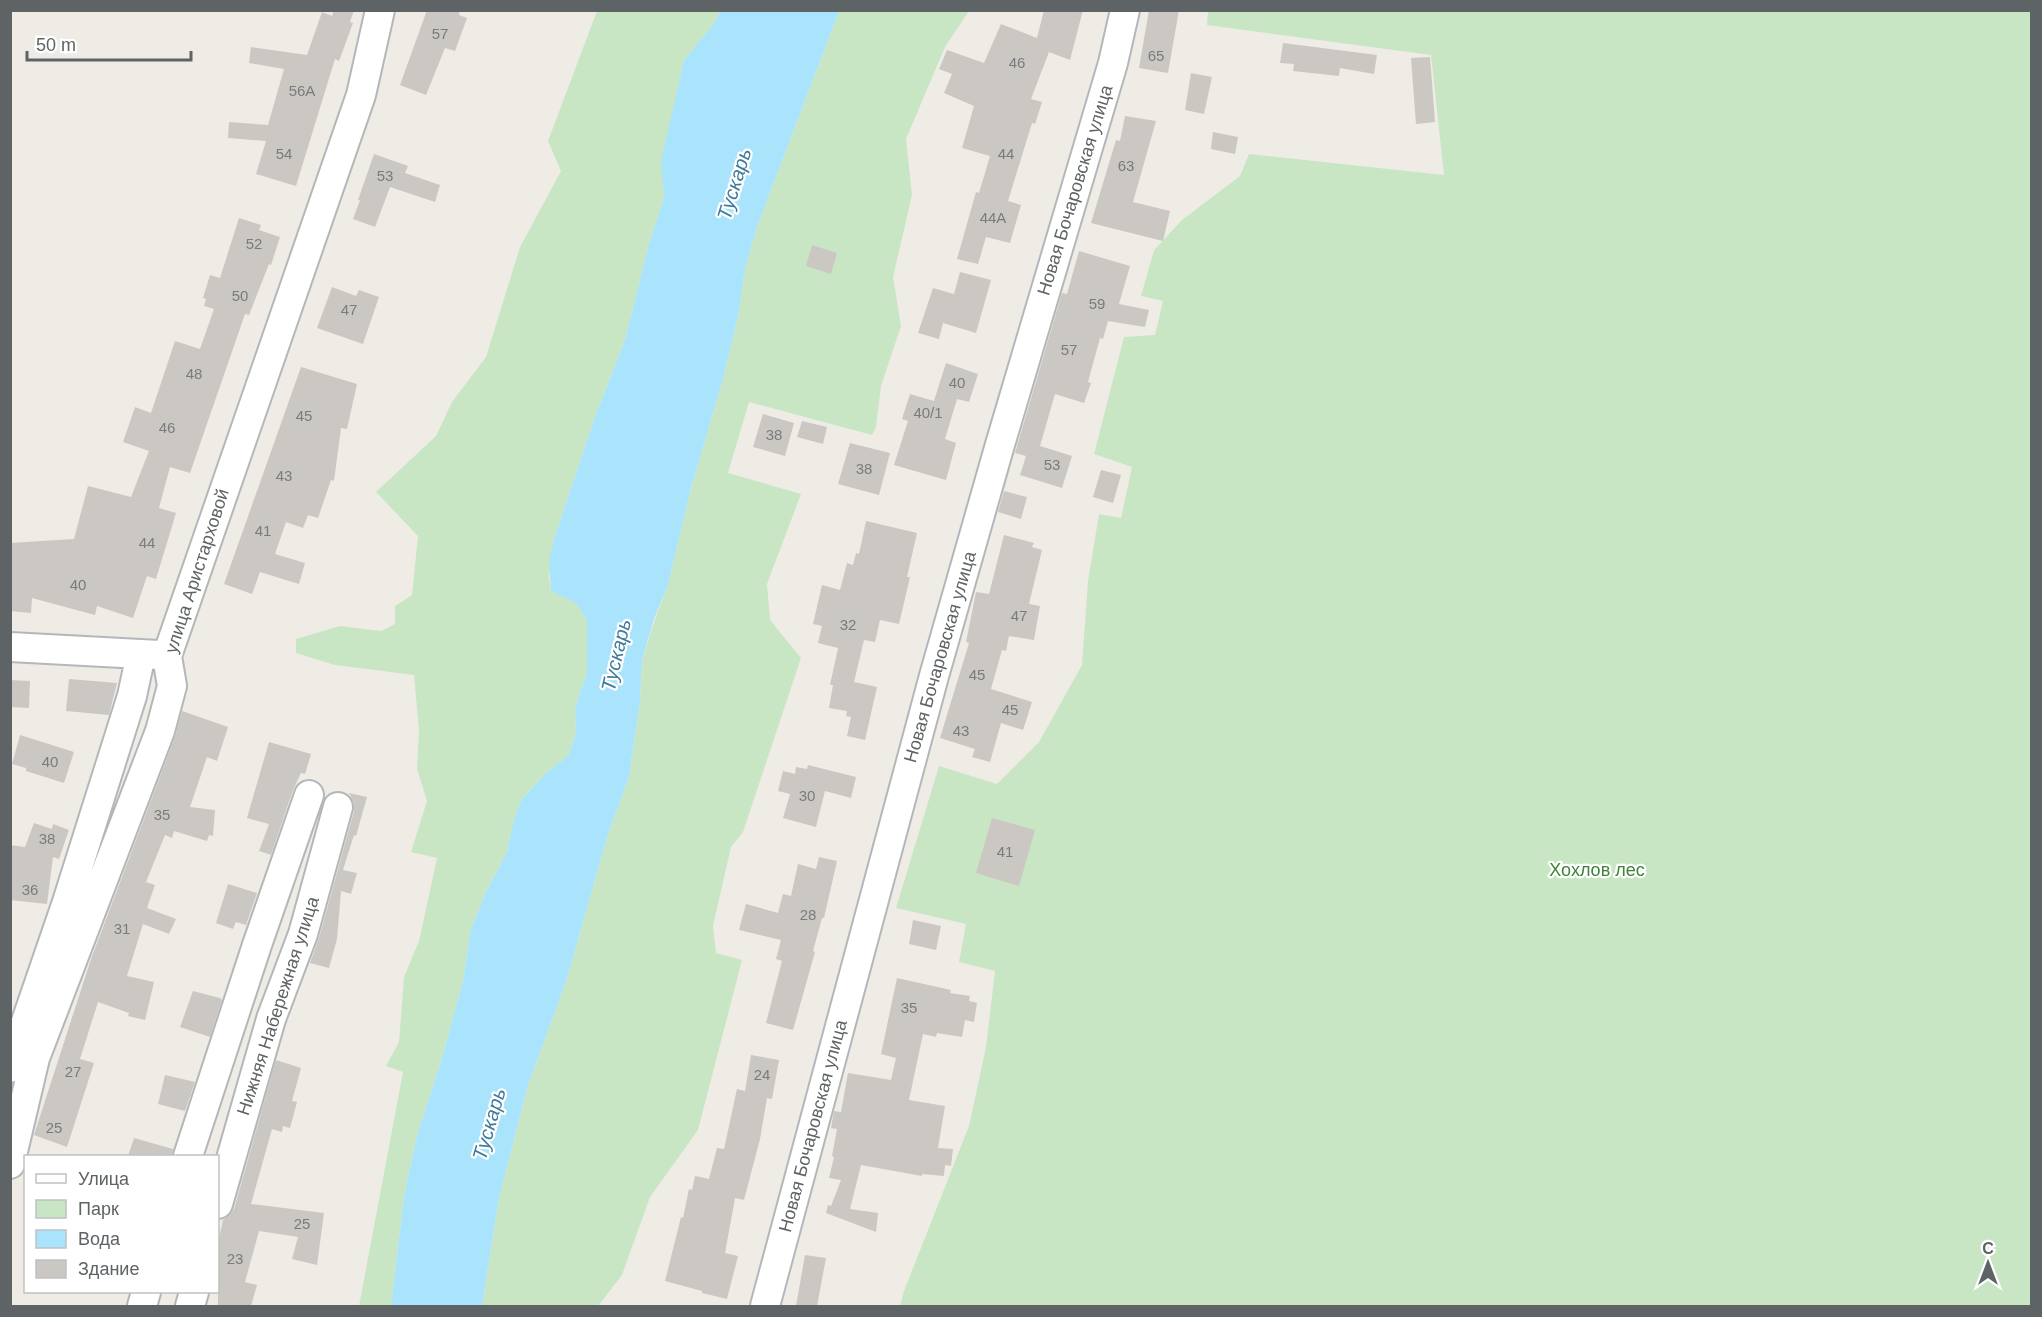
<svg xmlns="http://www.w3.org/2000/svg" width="2042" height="1317" font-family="Arial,sans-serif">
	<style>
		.green { fill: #c9e6c4 }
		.water { fill: #aae4fc }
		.building { fill: #cbc7c3 }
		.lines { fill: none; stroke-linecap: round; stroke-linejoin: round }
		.minor-casing { stroke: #b4b7ba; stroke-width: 32 }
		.minor { stroke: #fff; stroke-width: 28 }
		.labels { text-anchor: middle; stroke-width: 4.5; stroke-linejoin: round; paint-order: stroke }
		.number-label { font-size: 15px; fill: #797c7d }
		.street-label { font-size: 18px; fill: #5e6366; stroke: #fff }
		.park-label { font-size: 18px; fill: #3f8338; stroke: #fff }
		.water-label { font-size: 20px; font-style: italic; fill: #407b9d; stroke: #fff }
	</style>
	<rect width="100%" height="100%" fill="#efece6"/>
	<!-- green -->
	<path class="green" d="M597,11H720L715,22L684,60L662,161L664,198L648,247L625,340L595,417L555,536L549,578L551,591L576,602L587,620V673L578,698L575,711L576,734L568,756L546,773L521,800L512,827L507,852L485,894L471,929L463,981L442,1058L417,1136L404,1196L391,1306H359L403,1072L386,1066L399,1042L404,977L419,941L437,858L411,852L427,801L417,769L419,730L414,675L335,665L296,653V639L340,626L381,631L395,624V606L412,595L418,536L376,492L436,436L452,402L486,357L520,247L561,171L548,141Z
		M839,11H969L945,47L906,139L912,195L893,277L901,326L881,386L876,427L872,435L749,402L728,473L801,494L767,584L770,620L801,658L743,832L731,847L713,926L716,953L742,960L698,1130L650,1197L622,1275L598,1306H482L499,1198L528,1085L566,982L608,834L629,777L640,701L642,660L655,619L668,585L691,488L723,379L739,312L745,269L757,227Z
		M1208,11H2031V1306H900L904,1291L969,1126L986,1047L995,971L959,962L966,924L896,908L939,766L997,784L1039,742L1082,665L1088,581L1099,514L1121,518L1132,467L1094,454L1124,337L1155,335L1163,301L1141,296L1154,250L1182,220L1240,176L1249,154L1444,175L1431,55L1207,25Z"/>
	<!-- water -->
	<path class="water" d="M720,11H839L757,227L745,269L739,312L723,379L691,488L668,585L654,619L642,660L640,701L629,777L608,834L566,982L528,1085L499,1198L482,1306H391L404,1196L417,1136L442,1058L463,981L471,929L485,894L507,852L512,827L521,800L546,773L568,756L576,734L575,711L578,698L587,673V620L576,603L551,591L549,560L555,536L595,417L625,340L648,247L664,198L661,161L684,60L715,22Z"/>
	<!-- building -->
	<path class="building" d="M334,10H354L350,22L353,23L339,61L335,59L296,186L256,174L266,141L228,138L229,122L268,125L284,69L249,63L251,47L307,55L322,12L332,16Z
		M427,10H460L459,15L467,18L455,51L445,48L426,95L400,85Z
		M1044,10H1083L1070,60L1049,52L1031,99L1042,102L1035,124L1032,123L1008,201L1021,205L1010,243L986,237L978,264L957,259L976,192L979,193L990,156L962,148L974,106L944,93L952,74L939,69L947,50L984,63L1001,24L1037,38Z
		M1149,10H1179L1168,73L1139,68Z
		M1283,43L1377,55L1374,74L1340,68L1339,76L1293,71L1294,64L1280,63Z
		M1430,57L1435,122L1416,124L1411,58Z
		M1191,73L1212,77L1204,114L1185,110Z
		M1125,116L1156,121L1133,202L1170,211L1163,241L1091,223L1116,140L1120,141Z
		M1213,132L1238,137L1235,154L1211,149Z
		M374,154L408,166L405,173L440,185L435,202L390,187L375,227L353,219L360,200H358Z
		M239,218L261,225L259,230L280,237L271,265L269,264L249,315L245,314L190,473L170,467L159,508L176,513L156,579L147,576L133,618L97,606L95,615L32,598L31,613L10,611V543L74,539L88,486L131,497L149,451L123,442L135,407L151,413L175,341L200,349L214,309L204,306L206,299L203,298L210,275L220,278Z
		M812,245L837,253L831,274L806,266Z
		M1079,251L1130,266L1119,304L1149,310L1145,327L1108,321L1103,339L1100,338L1088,382L1091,383L1084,403L1055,394L1040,446L1072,456L1062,488L1020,475L1026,456L1015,453L1062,293L1067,294Z
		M960,272L991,280L976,333L943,323L939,339L918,333L933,288L954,294Z
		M332,287L356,296L359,290L379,297L363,344L317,328Z
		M946,363L978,374L969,402L957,399L945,439L956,443L946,480L894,465L908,421L902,419L910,394L934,401Z
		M301,367L357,384L347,429L341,428L334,481L331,480L318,518L308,515L303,528L286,522L275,554L305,563L299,584L260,572L252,594L224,584Z
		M763,414L794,423L785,456L753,447Z
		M802,421L827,427L823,444L797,437Z
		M850,443L890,453L879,495L838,484Z
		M1101,470L1121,475L1113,503L1093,497Z
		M1004,491L1027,497L1021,519L998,512Z
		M866,521L917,533L907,577H910L899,624L880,620L875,642L864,640L854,682L877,687L865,740L847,736L851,717L846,716L847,711L829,708L833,685H830L838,648L818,643L822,626L813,624L822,585L840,590L847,563L853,565L856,553L859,554Z
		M1004,535L1034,543L1032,547L1042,550L1029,604L1040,606L1034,640L1009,636L1006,651L1002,650L991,689L1032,702L1023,730L1001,723L990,762L972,757L975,749L940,738L969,643L966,642L976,592L989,594Z
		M69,679L117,683L109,715L66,711Z
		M10,680L30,681L29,708L10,707Z
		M182,711L228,727L217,761L207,757L190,807L215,810L213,836L209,835L207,841L174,831L172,838L165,835L146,882L155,885L147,908L176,919L169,934L143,924L127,976L154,982L145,1020L128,1016L129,1013L98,1002L80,1059L94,1063L67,1147L34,1135L91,959L175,737Z
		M20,735L74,752L64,783L26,771V768L12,764Z
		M269,742L311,754L305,774L301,773L293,790L280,828L279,827L280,828L271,855L259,851L269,824L247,818Z
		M808,765L856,777L851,798L825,791L816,827L783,818L790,794L778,791L783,771L795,774L796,767L807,769Z
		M349,793L367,797L356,836L354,835L343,870L357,873L351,894L341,891L337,939L329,968L310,963L319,938L354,811V803Z
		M992,818L1035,830L1019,886L976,873Z
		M34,823L52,829L53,824L69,830L59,859L53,857L47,904L10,900V845L25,847Z
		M819,857L837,861L824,918H822L813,951L815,952L793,1030L766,1023L782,961L776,959L781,940L739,930L746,904L778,913L783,894L791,896L798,864L816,869Z
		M228,884L257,893L246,925L236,922L233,929L216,923Z
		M913,920L941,926L936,950L909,944Z
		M897,978L951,990L950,993L970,996L969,1001L977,1003L974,1022L965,1020L962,1037L937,1033L936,1037L923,1034L909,1100L945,1106L938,1148L953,1149L951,1166L945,1165L944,1176L922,1174V1176L861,1165L850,1209L878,1213L876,1232L826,1213L828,1205L831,1206L841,1180L829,1178L834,1157L832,1156L837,1129L831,1128L834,1111L841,1112L848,1073L891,1080L896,1058L881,1054Z
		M193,991L220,998L222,1000L210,1037L180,1027Z
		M751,1055L779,1060L772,1099L767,1098L760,1139L744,1200L735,1198L725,1253L738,1256L727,1299L702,1293V1291L665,1281L681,1217L683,1218L689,1189L692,1190L695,1176L709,1179L717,1148L724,1149L737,1089L745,1091Z
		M276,1060L301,1068L292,1101L297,1102L290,1128L283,1126L282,1132L272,1129L251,1204L324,1213L317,1265L292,1259L298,1237L259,1231L245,1282L257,1285L251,1306H218V1243L223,1220L230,1215L234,1209Z
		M165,1075L195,1082L185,1111L158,1104Z
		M134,1138L173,1149L172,1156H128Z
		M805,1255L826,1258L817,1306H796Z"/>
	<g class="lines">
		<!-- minor casing -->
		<g class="minor-casing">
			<path id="minor" d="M10,647L159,655
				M10,1068L67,902L132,696L141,654
				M188,1156L257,945L309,795
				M10,1164L35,1058L160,731L172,686L167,656L361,95L380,10
				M218,1204L271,1019L303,934L338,807
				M142,1306L146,1292
				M190,1306L194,1292
				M765,1306L934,676L999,448L1113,63L1125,10"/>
		</g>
		<!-- minor -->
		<use href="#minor" class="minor"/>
	</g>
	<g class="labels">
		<!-- number labels -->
		<g class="number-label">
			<text x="440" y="39">57</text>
			<text x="1156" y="61">65</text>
			<text x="1017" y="68">46</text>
			<text x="302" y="96">56А</text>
			<text x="284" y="159">54</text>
			<text x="1006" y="159">44</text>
			<text x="1126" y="171">63</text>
			<text x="385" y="181">53</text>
			<text x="993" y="223">44А</text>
			<text x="254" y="249">52</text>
			<text x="240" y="301">50</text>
			<text x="1097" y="309">59</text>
			<text x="349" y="315">47</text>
			<text x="1069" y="355">57</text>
			<text x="194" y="379">48</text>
			<text x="957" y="388">40</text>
			<text x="928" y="418">40/1</text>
			<text x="304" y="421">45</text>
			<text x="167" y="433">46</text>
			<text x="774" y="440">38</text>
			<text x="1052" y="470">53</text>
			<text x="864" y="474">38</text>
			<text x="284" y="481">43</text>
			<text x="263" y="536">41</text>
			<text x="147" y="548">44</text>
			<text x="78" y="590">40</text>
			<text x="1019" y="621">47</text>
			<text x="848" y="630">32</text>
			<text x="977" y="680">45</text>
			<text x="1010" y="715">45</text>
			<text x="961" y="736">43</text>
			<text x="50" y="767">40</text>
			<text x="807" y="801">30</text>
			<text x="162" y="820">35</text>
			<text x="47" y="844">38</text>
			<text x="1005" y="857">41</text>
			<text x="30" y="895">36</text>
			<text x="808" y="920">28</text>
			<text x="122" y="934">31</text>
			<text x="909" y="1013">35</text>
			<text x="73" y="1077">27</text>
			<text x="762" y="1080">24</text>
			<text x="54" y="1133">25</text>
			<text x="302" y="1229">25</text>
			<text x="235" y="1264">23</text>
		</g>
		<!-- street labels -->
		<g class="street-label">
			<text transform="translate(1075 190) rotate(-73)" y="6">Новая Бочаровская улица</text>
			<text transform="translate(197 571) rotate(-72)" y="6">улица Аристарховой</text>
			<text transform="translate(940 657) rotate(-74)" y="6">Новая Бочаровская улица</text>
			<text transform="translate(278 1006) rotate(-72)" y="6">Нижняя Набережная улица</text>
			<text transform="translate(813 1126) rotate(-75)" y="6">Новая Бочаровская улица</text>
		</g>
		<!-- park labels -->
		<g class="park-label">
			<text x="1597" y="876">Хохлов лес</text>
		</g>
		<!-- water labels -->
		<g class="water-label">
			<text transform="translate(734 184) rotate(-73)" y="7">Тускарь</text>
			<text transform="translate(616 655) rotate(-77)" y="7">Тускарь</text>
			<text transform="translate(489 1124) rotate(-74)" y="7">Тускарь</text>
		</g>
	</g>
	<!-- border -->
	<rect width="2042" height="1317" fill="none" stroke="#5e6366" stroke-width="24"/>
	<!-- legend -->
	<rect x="24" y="1155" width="195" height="138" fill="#ffffff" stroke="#bfc1c2" stroke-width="1.5"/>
	<rect x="36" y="1174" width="30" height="9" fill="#ffffff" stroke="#bfc1c2" stroke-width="1.5"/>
	<text x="78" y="1185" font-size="18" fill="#5e6366">Улица</text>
	<rect x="36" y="1200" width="30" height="18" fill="#c9e6c4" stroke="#bfc1c2" stroke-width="1.5"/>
	<text x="78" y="1215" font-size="18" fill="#5e6366">Парк</text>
	<rect x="36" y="1230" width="30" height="18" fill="#aae4fc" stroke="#bfc1c2" stroke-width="1.5"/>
	<text x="78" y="1245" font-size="18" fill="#5e6366">Вода</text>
	<rect x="36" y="1260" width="30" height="18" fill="#cbc7c3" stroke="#bfc1c2" stroke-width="1.5"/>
	<text x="78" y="1275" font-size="18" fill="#5e6366">Здание</text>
	<!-- north arrow -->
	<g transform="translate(1988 1263)" stroke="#ffffff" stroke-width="4.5" paint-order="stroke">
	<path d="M0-4.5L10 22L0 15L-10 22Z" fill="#5e6366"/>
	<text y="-9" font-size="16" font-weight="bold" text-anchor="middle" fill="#5e6366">С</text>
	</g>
	<!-- scale -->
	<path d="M27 51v9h164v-9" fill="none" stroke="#5e6366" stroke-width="3"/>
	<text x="36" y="51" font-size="18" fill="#5e6366" stroke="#ffffff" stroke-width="4.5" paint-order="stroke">50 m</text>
</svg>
